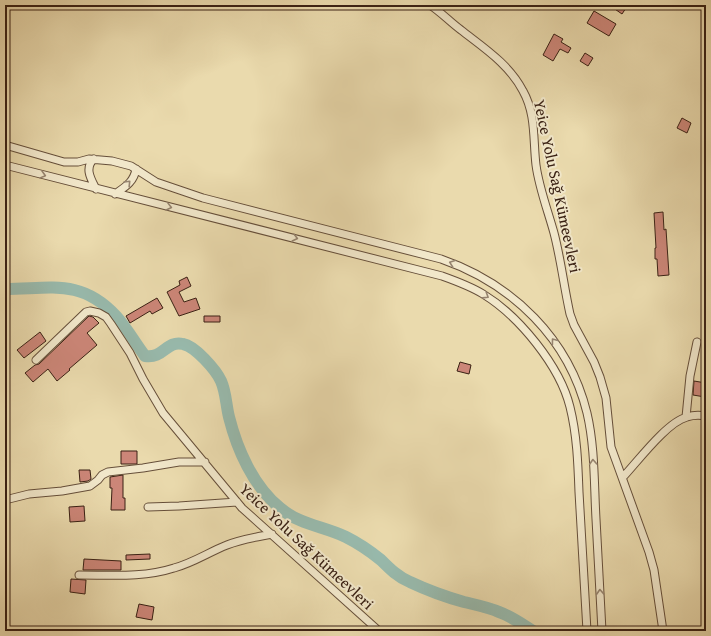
<svg xmlns="http://www.w3.org/2000/svg" width="711" height="636" font-family="'Gentium Book Plus',serif">
	<style>
		.lines { fill: none; stroke-linecap: round; stroke-linejoin: round }
		.river { stroke: #98baad; stroke-width: 12 }
		.building { fill: #cc8678; stroke: #3a2114 }
		.minor-casing { stroke: #664f3a; stroke-width: 9 }
		.minor { stroke: #f1e7ca; stroke-width: 7 }
		.oneway { stroke: #96846f }
		.labels { text-anchor: middle; stroke-width: 4; stroke-linejoin: round; paint-order: stroke }
		.street-label { font-size: 16px; fill: #3a2114; stroke: #f1e7ca }
	</style>
	<rect width="100%" height="100%" fill="#eadaad"/>
	<filter id="stains"><feTurbulence type="fractalNoise" baseFrequency=".005" numOctaves="4"/><feColorMatrix values="0 0 0 0 .2 0 0 0 0 .09 0 0 0 0 .02 0 0 0 .5 -.17"/></filter>
	<radialGradient id="worn" r=".72"><stop offset=".6" stop-color="#630" stop-opacity="0"/><stop offset="1" stop-color="#630" stop-opacity=".3"/></radialGradient>
	<g class="lines">
		<!-- river -->
		<path class="river" d="M5,289C50,289 81,278 116,316C127,328 135,343 145,356C164,359 166,340 183,344C195,346 216,370 221,381C226,392 226,405 229,417C237,449 253,486 280,508C300,525 323,526 346,537C358,543 370,551 381,560C390,569 398,577 410,582C427,590 446,597 464,602C476,605 488,607 499,612C511,616 522,624 533,631"/>
	</g>
	<!-- building -->
	<path class="building" d="M609,5H628L622,14Z
		M594,11L616,24L609,36L587,23Z
		M554,34L563,39L561,42L571,48L568,53L560,49L553,61L543,55Z
		M585,53L593,58L588,66L580,61Z
		M682,118L691,123L687,133L677,128Z
		M663,212L664,230L666,229L669,275L658,276L657,259H655V248H656L654,213Z
		M187,277L191,286L179,292L184,302L196,298L200,309L179,316L167,292L180,285L179,281Z
		M157,298L163,308L152,314L150,311L130,323L126,316Z
		M89,316L93,317L99,323L87,333L97,345L69,369L70,370L57,381L48,369L33,382L25,373L35,365L39,364Z
		M204,316H220V322H204Z
		M40,332L46,341L24,358L17,350Z
		M460,362L471,365L469,374L457,371Z
		M694,381L706,383L705,397L693,395Z
		M121,451H137V464H121Z
		M79,470H90L91,479L88,481L80,482Z
		M123,475V498H125V510H111L112,488H110V477Z
		M84,506L85,521L70,522L69,507Z
		M150,554V559L126,560V555Z
		M84,559L121,561V570H83Z
		M71,579L86,580L85,594L70,592Z
		M139,604L154,607L152,620L136,617Z"/>
	<g class="lines">
		<!-- minor casing -->
		<g class="minor-casing">
			<path id="minor" d="M430,5C441,12 450,22 461,30C484,48 509,64 523,91C536,114 533,140 536,165C539,188 548,211 554,233C561,260 564,287 570,314L574,325L594,362L600,377L606,398L611,447L649,552L654,570L663,631
				M5,145L64,162H78L89,159L112,161L131,166L156,182L203,198L441,259C513,284 569,339 587,413C595,447 594,484 596,519C598,556 600,594 602,631
				M94,159C84,168 91,179 96,189
				M5,165L442,276C456,281 470,286 483,294C519,316 560,366 570,407C577,435 578,464 579,492C582,538 584,585 587,631
				M115,194C125,187 134,182 136,169
				M36,360L86,312L90,311L99,313L106,317L111,324L130,353L143,379L163,413L232,496L242,508L379,631
				M686,417L690,376L697,342
				M623,477C638,461 667,422 687,417C693,415 700,415 706,416
				M5,500L29,494L62,491L90,486L98,480L102,475L108,472L143,468L179,462H205
				M148,507L179,506L237,502
				M79,575C111,575 143,578 174,568C193,563 209,552 227,545C242,539 257,537 272,534"/>
		</g>
		<!-- minor -->
		<use href="#minor" class="minor"/>
	</g>
	<!-- one-way arrows -->
	<defs><path id="oneway-chevron" d="M-2-3.5L2.5 0L-2 3.5" fill="none" stroke-width="1.6" stroke-linecap="round" stroke-linejoin="round"/></defs>
	<g class="oneway">
		<use href="#oneway-chevron" transform="translate(43 175) rotate(15)"/>
		<use href="#oneway-chevron" transform="translate(128 183) rotate(-46)"/>
		<use href="#oneway-chevron" transform="translate(169 207) rotate(14)"/>
		<use href="#oneway-chevron" transform="translate(295 238) rotate(14)"/>
		<use href="#oneway-chevron" transform="translate(452 263) rotate(-160)"/>
		<use href="#oneway-chevron" transform="translate(486 296) rotate(32)"/>
		<use href="#oneway-chevron" transform="translate(554 341) rotate(-127)"/>
		<use href="#oneway-chevron" transform="translate(593 462) rotate(-93)"/>
		<use href="#oneway-chevron" transform="translate(600 592) rotate(-93)"/>
	</g>
	<g class="labels">
		<!-- street labels -->
		<g class="street-label">
			<text transform="translate(558 186) rotate(78)" y="6">Yeice Yolu Sağ Kümeevleri</text>
			<text transform="translate(307 546) rotate(43)" y="6">Yeice Yolu Sağ Kümeevleri</text>
		</g>
	</g>
	<!-- margin -->
	<rect width="711" height="636" fill="none" stroke="#eadaad" stroke-width="20"/>
	<rect x="6" y="6" width="699" height="624" fill="none" stroke="#3a2114" stroke-width="2"/>
	<rect x="10" y="10" width="691" height="616" fill="none" stroke="#3a2114"/>
	<rect width="100%" height="100%" filter="url(#stains)"/>
	<rect width="100%" height="100%" fill="url(#worn)"/>
</svg>
